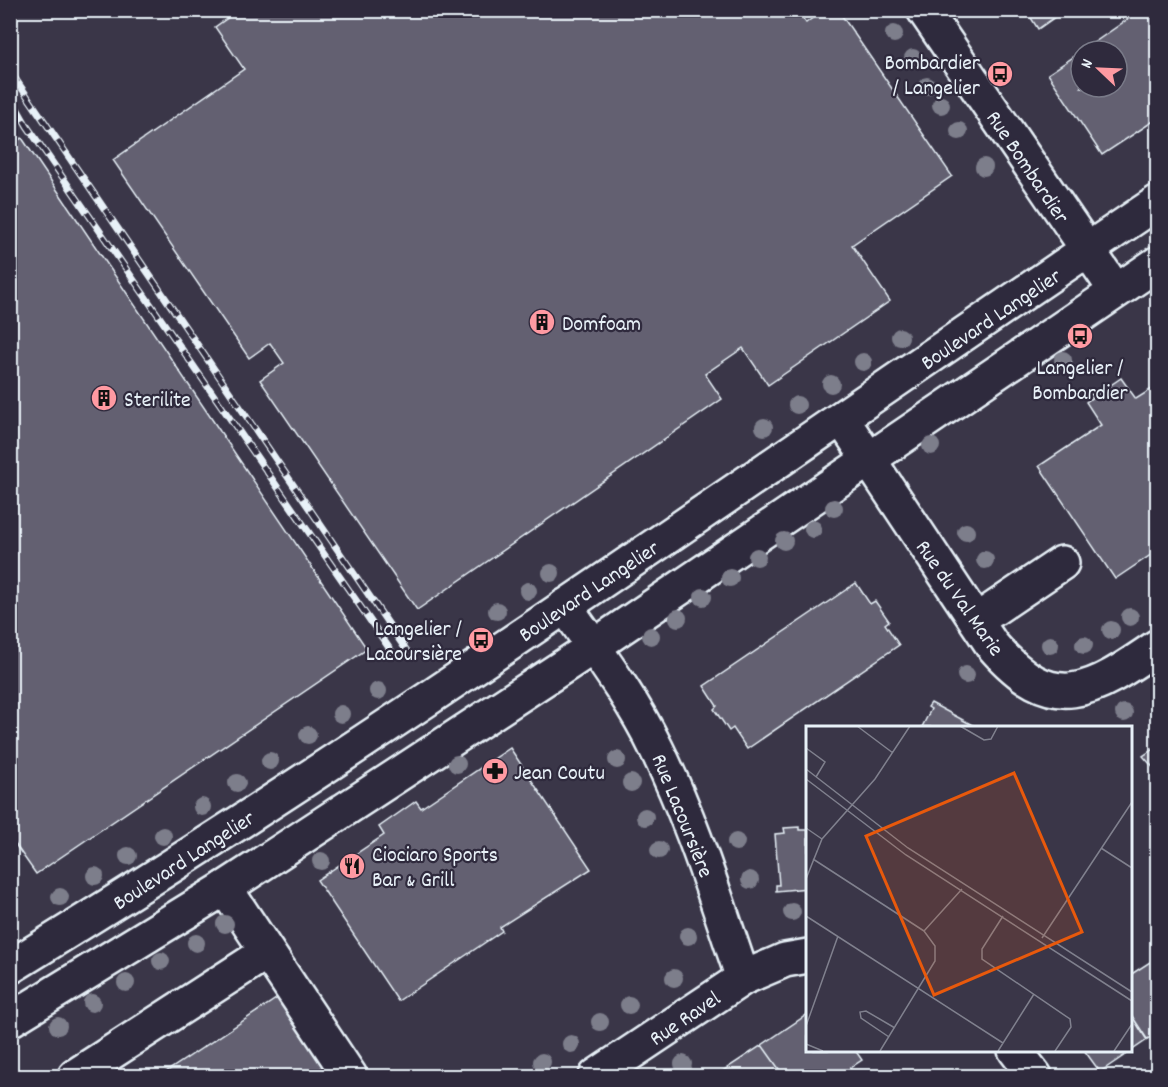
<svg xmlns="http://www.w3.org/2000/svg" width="1168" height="1087" font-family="Dekko,sans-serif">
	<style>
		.building { fill: #636171; stroke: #e8f1f8; stroke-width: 1.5 }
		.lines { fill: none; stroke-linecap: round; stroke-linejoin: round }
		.minor-casing { stroke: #e8f1f8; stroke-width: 38 }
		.major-casing { stroke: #e8f1f8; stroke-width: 38 }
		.path { stroke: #e8f1f8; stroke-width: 4; stroke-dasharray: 4.5 4.5; stroke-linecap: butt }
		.minor { stroke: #2f2a3d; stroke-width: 33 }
		.major { stroke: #2f2a3d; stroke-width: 33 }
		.rail-casing { stroke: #e8f1f8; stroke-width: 7 }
		.rail { stroke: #2f2a3d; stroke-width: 4.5; stroke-dasharray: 14; stroke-linecap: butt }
		.tree { fill: #7d7e8b }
		.labels { text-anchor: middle; stroke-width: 4.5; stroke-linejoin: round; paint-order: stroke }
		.poi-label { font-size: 22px; fill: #e8f1f8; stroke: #2f2a3d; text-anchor: start }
		.street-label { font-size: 22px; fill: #e8f1f8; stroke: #2f2a3d }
		.inset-road { fill: none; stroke: #80818e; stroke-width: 1.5 }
		.view { fill: #e8590c; fill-opacity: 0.15; stroke: #e8590c; stroke-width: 3 }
		.inset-edge { fill: none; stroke: #e8f1f8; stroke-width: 3 }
	</style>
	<rect width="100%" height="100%" fill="#3a3648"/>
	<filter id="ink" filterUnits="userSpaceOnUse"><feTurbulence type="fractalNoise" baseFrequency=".0167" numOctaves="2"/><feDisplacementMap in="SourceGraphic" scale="12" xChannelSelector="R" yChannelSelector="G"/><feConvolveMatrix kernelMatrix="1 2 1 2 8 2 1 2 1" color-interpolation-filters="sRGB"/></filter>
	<g filter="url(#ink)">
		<!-- building -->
		<path class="building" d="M239,10H797L806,23L823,10H838L952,176L852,245L890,301L768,385L743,348L705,374L722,399L417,610L260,380L284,363L270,343L249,358L113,160L244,69L215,27Z
			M1026,10H1065L1038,29Z
			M1141,10H1158V118L1102,155L1048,74L1081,52V87H1117V51H1082Z
			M22,138L367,649L36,874L10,837V146Z
			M1121,378L1136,399L1158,385V550L1115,579L1039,466L1101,425L1086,402Z
			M856,583L870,604L875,601L889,621L885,624L899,645L747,749L733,728L729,731L714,709L717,706L704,686Z
			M931,703L976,727H922L931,709L928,707Z
			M1158,746V773L1143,756Z
			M510,748L591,869L500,927L502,931L398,1001L317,880L384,835L379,827L416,801L421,808Z
			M799,827V830H808V888L776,891V885H779L775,834L785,833L784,828Z
			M1150,962L1158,972V1034L1147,1039L1130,1013V975Z
			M279,997L332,1076H160Z
			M1130,1013L1147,1040L1100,1072L1084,1050H1130Z
			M808,1014V1050H855L862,1060L850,1068L853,1072L847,1076H784L762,1045Z
			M762,1045L784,1076H715Z"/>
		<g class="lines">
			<!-- minor casing -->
			<g class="minor-casing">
				<path id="minor" d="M924,10L1116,291
					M842,419L992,645C1054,717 1091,692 1158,646
					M565,606C597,652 632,698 656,748C693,822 716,900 743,978L785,960L808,956
					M976,621L1062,563
					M225,888L350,1076
					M1015,1050L1035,1076
					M75,1076L267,952
					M596,1076L743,978"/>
			</g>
			<!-- major casing -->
			<g class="major-casing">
				<path id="major" d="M10,967C402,727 777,459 1158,202
					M10,1020L225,888L593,647L1158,263"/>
			</g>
			<!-- path -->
			<path class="path" d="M1069,360L1077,372
				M1092,393L1094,396"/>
			<!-- minor -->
			<use href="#minor" class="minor"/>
			<!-- major -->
			<use href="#major" class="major"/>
			<!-- rail casing -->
			<g class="rail-casing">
				<path id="rail" d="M10,71L407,651
					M10,96L27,126L394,655"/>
			</g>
			<!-- rail -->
			<use href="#rail" class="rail"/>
		</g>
		<!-- trees -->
		<g class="tree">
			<circle cx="894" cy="34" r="9"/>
			<circle cx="913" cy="58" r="9"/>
			<circle cx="927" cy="86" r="9"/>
			<circle cx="941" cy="105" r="9"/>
			<circle cx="959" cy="131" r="9"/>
			<circle cx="984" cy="167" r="9"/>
			<circle cx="900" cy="337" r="9"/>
			<circle cx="1063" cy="360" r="9"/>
			<circle cx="863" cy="362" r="9"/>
			<circle cx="831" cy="384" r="9"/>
			<circle cx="797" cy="405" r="9"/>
			<circle cx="764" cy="427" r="9"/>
			<circle cx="931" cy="446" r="9"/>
			<circle cx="834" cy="508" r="9"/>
			<circle cx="813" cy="529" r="9"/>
			<circle cx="966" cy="532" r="9"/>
			<circle cx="784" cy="541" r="9"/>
			<circle cx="757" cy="557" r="9"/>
			<circle cx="985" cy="560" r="9"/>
			<circle cx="551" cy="573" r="9"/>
			<circle cx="730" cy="578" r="9"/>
			<circle cx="528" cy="591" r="9"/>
			<circle cx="703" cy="597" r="9"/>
			<circle cx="497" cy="611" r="9"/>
			<circle cx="1130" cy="617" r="9"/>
			<circle cx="678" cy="618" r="9"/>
			<circle cx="1111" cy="630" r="9"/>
			<circle cx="651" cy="636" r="9"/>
			<circle cx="1050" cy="645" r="9"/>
			<circle cx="1084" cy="645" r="9"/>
			<circle cx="966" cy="675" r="9"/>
			<circle cx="378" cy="691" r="9"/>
			<circle cx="1124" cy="713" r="9"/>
			<circle cx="341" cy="714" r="9"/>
			<circle cx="308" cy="735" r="9"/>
			<circle cx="617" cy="760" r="9"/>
			<circle cx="270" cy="761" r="9"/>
			<circle cx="457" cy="764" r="9"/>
			<circle cx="237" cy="783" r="9"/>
			<circle cx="631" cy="783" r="9"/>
			<circle cx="202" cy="807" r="9"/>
			<circle cx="645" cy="817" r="9"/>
			<circle cx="163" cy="836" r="9"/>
			<circle cx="736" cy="842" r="9"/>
			<circle cx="659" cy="850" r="9"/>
			<circle cx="128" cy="856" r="9"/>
			<circle cx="321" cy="861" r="9"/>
			<circle cx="95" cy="876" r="9"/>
			<circle cx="750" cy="880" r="9"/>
			<circle cx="60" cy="897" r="9"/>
			<circle cx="792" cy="912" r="9"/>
			<circle cx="225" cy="924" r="9"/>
			<circle cx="688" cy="936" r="9"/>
			<circle cx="196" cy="943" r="9"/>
			<circle cx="161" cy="961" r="9"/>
			<circle cx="674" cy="978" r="9"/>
			<circle cx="126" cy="983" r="9"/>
			<circle cx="92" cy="1003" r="9"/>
			<circle cx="629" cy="1005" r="9"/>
			<circle cx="600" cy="1022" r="9"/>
			<circle cx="58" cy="1026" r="9"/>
			<circle cx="571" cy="1044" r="9"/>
			<circle cx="542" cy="1062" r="9"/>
			<circle cx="683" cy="1064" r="9"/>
		</g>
	</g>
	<!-- icons -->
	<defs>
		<g id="bus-disc" transform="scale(1.35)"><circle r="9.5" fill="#ff9aa2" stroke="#2f2a3d"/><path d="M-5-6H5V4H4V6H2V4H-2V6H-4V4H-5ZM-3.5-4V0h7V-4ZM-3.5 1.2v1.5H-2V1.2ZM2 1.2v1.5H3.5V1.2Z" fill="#111"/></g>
		<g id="building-disc" transform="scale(1.35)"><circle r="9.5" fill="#ff9aa2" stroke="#2f2a3d"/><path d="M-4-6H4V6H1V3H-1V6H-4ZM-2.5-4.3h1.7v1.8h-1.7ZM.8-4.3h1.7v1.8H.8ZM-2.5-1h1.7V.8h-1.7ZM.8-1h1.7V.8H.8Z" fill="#111"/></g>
		<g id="pharmacy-disc" transform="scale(1.35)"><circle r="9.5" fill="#ff9aa2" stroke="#2f2a3d"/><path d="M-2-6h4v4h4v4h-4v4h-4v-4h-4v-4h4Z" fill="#111"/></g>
		<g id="restaurant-disc" transform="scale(1.35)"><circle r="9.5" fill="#ff9aa2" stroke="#2f2a3d"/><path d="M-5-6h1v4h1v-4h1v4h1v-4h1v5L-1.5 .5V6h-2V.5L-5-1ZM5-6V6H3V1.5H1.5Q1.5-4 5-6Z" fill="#111"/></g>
	</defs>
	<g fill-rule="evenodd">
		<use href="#bus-disc" x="1000" y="74"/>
		<use href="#building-disc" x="542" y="322"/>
		<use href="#bus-disc" x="1080" y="336"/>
		<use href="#building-disc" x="104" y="398"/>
		<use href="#bus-disc" x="481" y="640"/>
		<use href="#pharmacy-disc" x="495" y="771"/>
		<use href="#restaurant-disc" x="352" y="866"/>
	</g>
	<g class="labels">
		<!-- poi labels -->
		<g class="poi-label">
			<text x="980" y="69" text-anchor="end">Bombardier<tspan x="980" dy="25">/ Langelier</tspan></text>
			<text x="562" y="330">Domfoam</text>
			<text x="1080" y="374" text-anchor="middle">Langelier /<tspan x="1080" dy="25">Bombardier</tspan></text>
			<text x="124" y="406">Sterilite</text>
			<text x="462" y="635" text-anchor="end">Langelier /<tspan x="462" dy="25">Lacoursière</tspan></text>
			<text x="514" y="779">Jean Coutu</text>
			<text x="372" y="861">Ciociaro Sports<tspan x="372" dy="25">Bar &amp; Grill</tspan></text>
		</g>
		<!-- street labels -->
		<g class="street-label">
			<text transform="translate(1029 166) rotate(56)" y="8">Rue Bombardier</text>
			<text transform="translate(990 318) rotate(-34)" y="8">Boulevard Langelier</text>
			<text transform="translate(588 590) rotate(-34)" y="8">Boulevard Langelier</text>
			<text transform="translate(961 597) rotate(55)" y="8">Rue du Val Marie</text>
			<text transform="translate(684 815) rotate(68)" y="8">Rue Lacoursière</text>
			<text transform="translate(183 859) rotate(-33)" y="8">Boulevard Langelier</text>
			<text transform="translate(684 1017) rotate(-34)" y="8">Rue Ravel</text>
		</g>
	</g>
	<!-- overview -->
	<g transform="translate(806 726)">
		<rect width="326" height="326" fill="#3a3648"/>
		<path class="inset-road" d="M51,0L87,27M154,0L178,14L185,13L192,0M0,22L19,36L10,51M0,43L102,122L326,266M0,53L100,129L326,275M0,102L16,113M295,122L326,142M7,133L118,205M0,153L16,113L69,53L104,0M0,190L197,317M197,190L176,223V233L264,293L265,301L249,325M236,212L326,76M0,300L32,210M83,311L55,292L54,286L60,285L89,302M0,318L17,325M74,325L129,235V220L118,205L156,163M192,325L228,268M308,325L326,298"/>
		<path class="view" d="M208,47L276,206L128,269L60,110Z"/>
		<rect width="326" height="326" class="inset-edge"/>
	</g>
	<!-- margin -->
	<rect width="1168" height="1087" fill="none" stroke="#2f2a3d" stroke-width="36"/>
	<rect x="18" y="18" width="1132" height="1051" fill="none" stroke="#e8f1f8" stroke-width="2" filter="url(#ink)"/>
	<!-- north arrow -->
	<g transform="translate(1099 69) rotate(293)"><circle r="28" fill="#2f2a3d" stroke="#797a88" stroke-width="1.5"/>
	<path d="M0-4.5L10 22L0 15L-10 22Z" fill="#ff9aa2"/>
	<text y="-9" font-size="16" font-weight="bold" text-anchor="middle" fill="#e8f1f8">N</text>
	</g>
</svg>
